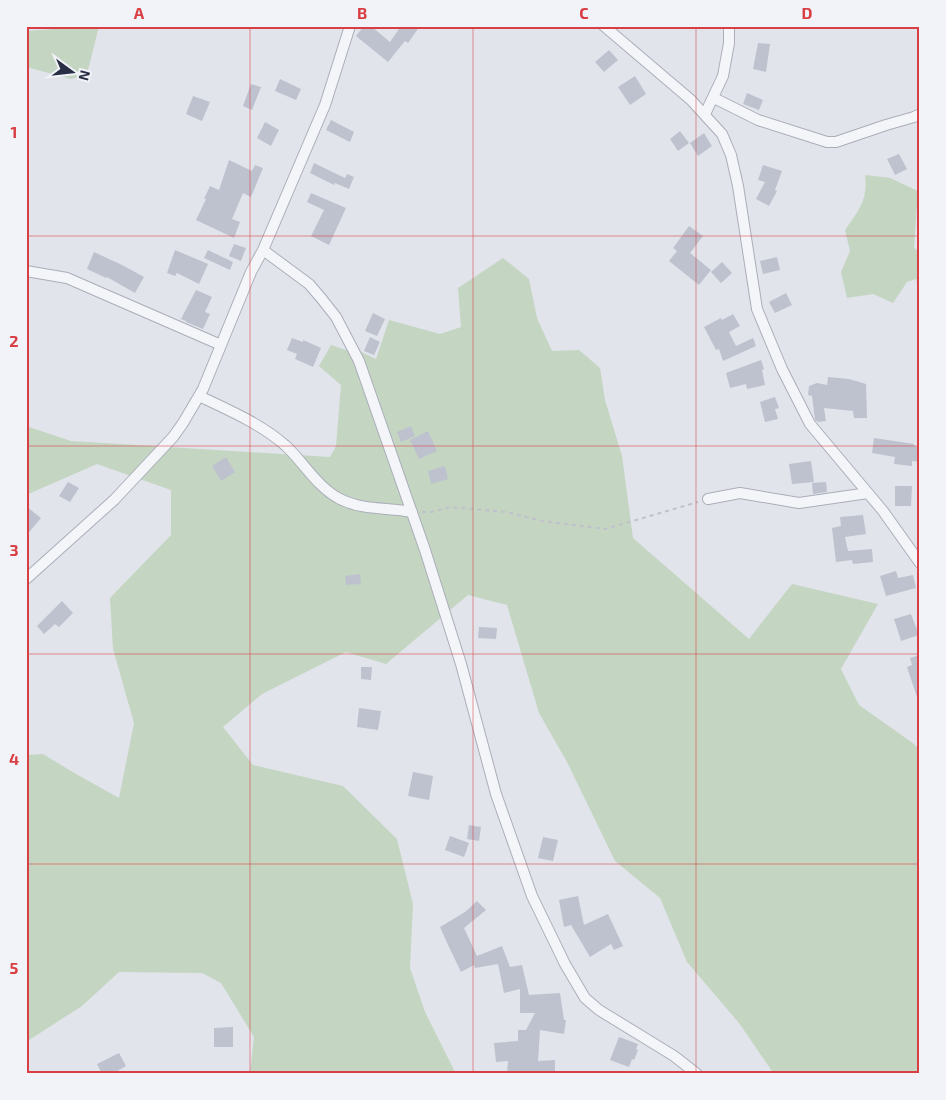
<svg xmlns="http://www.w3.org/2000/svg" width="946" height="1100" font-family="'Exo 2',sans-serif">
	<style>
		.green { fill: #c4d5c2 }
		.building { fill: #bec2ce }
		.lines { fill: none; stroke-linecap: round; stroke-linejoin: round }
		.minor-casing { stroke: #aaaeb9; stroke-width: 12 }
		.path { stroke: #bfc2ca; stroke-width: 2; stroke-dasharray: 4 4; stroke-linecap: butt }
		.minor { stroke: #f4f5f9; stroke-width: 10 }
		.grid { fill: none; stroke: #d83e43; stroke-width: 1; stroke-opacity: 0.55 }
		.neatline { fill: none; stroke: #d83e43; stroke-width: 2 }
		.grid-label { font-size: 16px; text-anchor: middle; font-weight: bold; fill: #d83e43 }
	</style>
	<rect width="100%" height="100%" fill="#e1e4eb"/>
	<!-- green -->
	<path class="green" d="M99,26L87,74L71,79L30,68H26V31Z
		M865,175L890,178L918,191L914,248L920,252V297L916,279L907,282L893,303L873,294L847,298L841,272L850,251L845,230C859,210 868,200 865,175Z
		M503,258L529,279L537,318L552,351L579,350L600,368L605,400L622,456L633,538L749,639L792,584L878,604L841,669L859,705L914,744L920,750V1074H774L739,1023L687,962L660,898L615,861L567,762L539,713L507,605L468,595L386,664L346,652L262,694L223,727L253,765L343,786L397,839L413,904L410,968L425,1012L456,1074H250L254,1037L221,983L202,973L119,972L82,1006L26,1042V755L43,754L76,774L119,798L134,723L113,649L110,598L171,535V490L97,464L26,495V426L71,441L330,457L336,446L341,385L319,366L331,345L349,351H359L376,359L389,320L440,334L461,327L458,288Z"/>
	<!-- building -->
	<path class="building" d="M364,26H371L390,42L401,26H420L408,43L405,41L388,62L356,36Z
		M758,43L770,44L766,72L753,69Z
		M609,50L618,60L604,72L595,62Z
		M635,76L646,94L630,105L618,87Z
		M280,79L301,89L296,100L275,91Z
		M251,84L261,87L252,110L243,106Z
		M747,93L763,100L759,110L743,104Z
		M193,96L210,102L202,121L186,114Z
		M331,120L354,132L350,142L326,130Z
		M265,122L279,130L271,146L257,138Z
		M680,131L689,143L678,151L670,139Z
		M704,133L712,146L698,156L690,143Z
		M899,154L907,169L895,175L887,159Z
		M229,160L252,171L255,165L263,168L251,197L243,193L232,219L240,222L234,238L196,220L206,199H204L210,186L219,190Z
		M314,163L345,178L347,174L354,177L349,189L335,183L334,185L310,173Z
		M763,165L782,171L775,190L777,191L769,206L756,199L765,182L758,180Z
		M311,193L346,208L329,245L311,236L324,210L307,202Z
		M689,226L703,236L690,253L711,270L699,285L669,261L677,251L673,248Z
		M234,244L246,248L241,261L229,256Z
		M175,250L208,264L199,284L177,273L175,276L167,273Z
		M208,250L233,262L230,270L204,258Z
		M94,252L122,265L144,277L135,293L107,277L106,278L87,269Z
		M777,257L780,270L763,274L760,261Z
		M722,262L732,273L721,283L711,272Z
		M196,290L212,297L205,312L210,314L203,329L186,322V321L181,319Z
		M786,293L792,305L775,313L769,302Z
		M373,313L385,319L377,336L365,331Z
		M733,314L740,326L729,332L736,346L753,338L756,346L723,361L719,349L716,350L704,327L721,318L722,320Z
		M370,337L380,342L374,355L364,351Z
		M292,338L303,342V340L321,348L313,367L295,359L297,354L287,350Z
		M761,360L764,369L762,370L765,385L747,389L746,384L730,388L726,373Z
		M828,377L849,379L866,384L867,418H854L853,411L824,408L826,421L818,422L815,420L812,396L808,395L809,386L817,383L827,385Z
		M775,397L779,408L775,409L778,419L765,422L760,402Z
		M411,426L415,436L401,442L397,432Z
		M428,431L437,451L419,459L410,440Z
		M874,438L914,444V446L920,447V462L912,461V466L894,464L895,457L872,453Z
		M226,457L235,472L221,481L212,466Z
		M811,461L814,482L792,484L789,464Z
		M445,466L448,479L431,484L428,471Z
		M68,482L79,488L70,502L59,496Z
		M826,482L827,492L813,494L812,483Z
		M895,486H912L911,506H895Z
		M26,506L41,518L26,536Z
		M863,515L866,534L845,537L848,551L872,549L873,562L853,564L852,560L836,562L832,528L841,526L840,517Z
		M896,571L898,578L913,575L916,588L886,596L880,576Z
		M360,574L361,584L346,585L345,576Z
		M62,601L73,613L59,627L55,624L44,634L37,626Z
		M911,614L919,635L901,641L894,619Z
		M479,627L497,628L496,639L478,638Z
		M920,655V700H918L907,667L912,665L910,658Z
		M361,667H372L371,680L361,679Z
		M359,708L381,711L378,730L357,727Z
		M413,772L433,776L429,800L408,796Z
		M469,825L481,827L479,841L467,839Z
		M450,836L469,843L464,857L445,850Z
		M543,837L558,840L553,861L538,858Z
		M578,896L584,925L608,914L623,946L614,950L611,944L590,957L571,925L564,927L559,900Z
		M477,901L486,910L464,928L477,956L502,946L510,967L522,965L529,995L560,993L564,1020H566L564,1034L540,1030L538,1061L555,1060V1071L535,1072V1074H507L508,1061L496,1062L494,1043L518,1041V1030H526L535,1013H520V989L504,993L498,964L475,968L474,965L461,972L449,947L440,927L465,912Z
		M233,1027V1047H214V1028Z
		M619,1037L638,1044L636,1049L638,1050L634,1060L632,1059L629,1067L610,1060Z
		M119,1053L126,1066L112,1074H102L97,1064Z"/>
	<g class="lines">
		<!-- minor casing -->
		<g class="minor-casing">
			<path id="minor" d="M350,26L325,105L263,250L309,284L321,298L336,317L359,361L425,550L461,664L496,794L532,896L565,964L585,998L599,1010L674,1056L697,1074
				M604,26L691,100L722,134L731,155L738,186L757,309L782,369L810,424L883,511L920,563
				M714,98L758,120L827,142H836L886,125L914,117L920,114
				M705,114L723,76L729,43V26
				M26,271L67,278L221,345
				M199,396C229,410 261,424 286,446C305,464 317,487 340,499C364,511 388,507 412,512
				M708,499L740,493L799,503L868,493
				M26,579L114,500L173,437L183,423L203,389L251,272L263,250"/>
		</g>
		<!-- path -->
		<path class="path" d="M422,512H431L450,507L506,512L542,521L605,529L698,502"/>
		<!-- minor -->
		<use href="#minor" class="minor"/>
	</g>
	<!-- grid -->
	<path class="grid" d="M250,26V1074M473,26V1074M696,26V1074M26,236H920M26,446H920M26,654H920M26,864H920"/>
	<!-- border -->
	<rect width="946" height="1100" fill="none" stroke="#f1f3f8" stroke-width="55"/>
	<!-- north arrow -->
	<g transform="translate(72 72) rotate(105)" stroke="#f1f3f8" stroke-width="4" paint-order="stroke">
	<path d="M0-4L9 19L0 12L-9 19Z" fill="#282f44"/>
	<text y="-8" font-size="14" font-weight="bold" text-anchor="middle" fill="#282f44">N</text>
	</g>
	<rect x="28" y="28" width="890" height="1044" class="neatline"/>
	<g class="grid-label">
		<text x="139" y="19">A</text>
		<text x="362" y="19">B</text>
		<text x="584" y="19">C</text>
		<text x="807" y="19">D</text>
		<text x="14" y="138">1</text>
		<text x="14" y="347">2</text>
		<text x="14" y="556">3</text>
		<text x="14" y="765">4</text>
		<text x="14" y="974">5</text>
	</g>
</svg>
